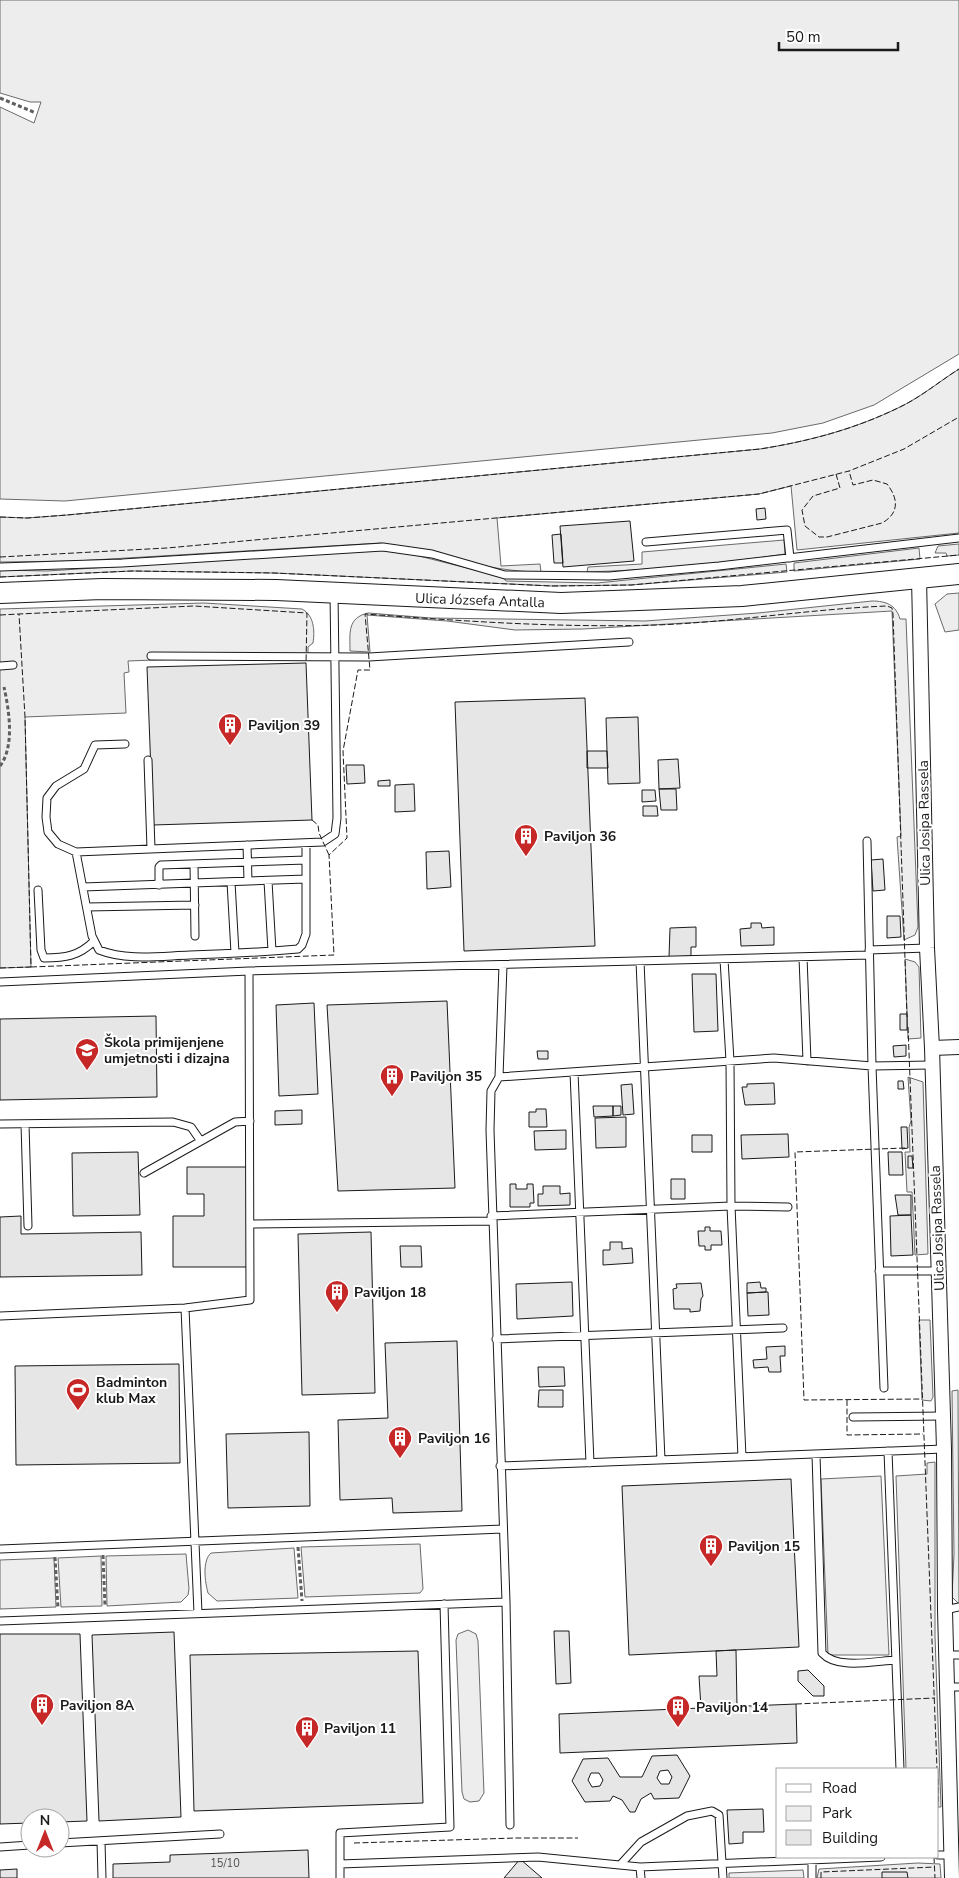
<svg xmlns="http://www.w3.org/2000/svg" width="959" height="1878" font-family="'Nunito Sans',sans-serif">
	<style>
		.green { fill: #ededed; stroke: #6a6a6a }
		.building { fill: #e6e6e6; stroke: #1a1a1a; fill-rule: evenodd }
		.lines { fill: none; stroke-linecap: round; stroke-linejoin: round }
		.lane-casing { stroke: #1a1a1a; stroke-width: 9 }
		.street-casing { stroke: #1a1a1a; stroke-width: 16 }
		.secondary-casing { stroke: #1a1a1a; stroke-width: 22 }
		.path { stroke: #5f5f5f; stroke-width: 3; stroke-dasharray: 4 2.5; stroke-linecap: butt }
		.lane { stroke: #fff; stroke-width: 7 }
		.street { stroke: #fff; stroke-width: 14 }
		.secondary { stroke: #fff; stroke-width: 20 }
		.fence { stroke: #1a1a1a; stroke-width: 1; stroke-dasharray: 6 2.5; stroke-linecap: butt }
		.labels { text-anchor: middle; stroke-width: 4; stroke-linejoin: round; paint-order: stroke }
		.number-label { font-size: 11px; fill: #4d4d4d }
		.street-label { font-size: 14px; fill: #1a1a1a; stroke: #fff }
		.poi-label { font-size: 14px; font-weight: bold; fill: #1a1a1a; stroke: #fff; text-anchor: start }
	</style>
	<rect width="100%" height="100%" fill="#fff"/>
	<!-- green -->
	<path class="green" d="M0,0H959V354L874,405L823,423L772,433L65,501L0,499V107L34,123L41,102H30L0,93Z
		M959,369V533L797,550L791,486L759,494L497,518L501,566L540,564L541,572C487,572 435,552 381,543L76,561L0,562V517L27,518L67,515L760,449C810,441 855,429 900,407C921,397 940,381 959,369Z
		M784,540L785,554C719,564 653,570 587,572L588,567L642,564V552Z
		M959,544V555L947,556L946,553H935L938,546Z
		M919,548L920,559L794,571V563Z
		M380,550L415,555L503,577L506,581L597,583L786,564L787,572L631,585L552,586L274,573L132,571L0,577V570L47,571Z
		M959,593V630L945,632L935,604L947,594Z
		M872,601C886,601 896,605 900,619H906L918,927L915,935L904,940L897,837L901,836L892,611L583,629L515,630L447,621L367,615L370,652L350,651C350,633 347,618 368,613L431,618L645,621L758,613Z
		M204,603L302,609C314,615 315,631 313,643L308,647V654L128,661L129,672L124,673L126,713L25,717L31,967L0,968V609Z
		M905,959L915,962L919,967L921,1038L908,1039Z
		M908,1077L923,1082L928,1254L915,1255L912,1192H907L905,1152H910L909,1127L911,1121Z
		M919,1320H930L933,1397L931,1401L922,1400Z
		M958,1390L959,1604L952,1597L954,1554L952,1391Z
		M935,1462V1636L941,1807H938V1769H906L896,1476L927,1474V1463Z
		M881,1476L889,1655H828L821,1479Z
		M420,1544L423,1589L420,1593L305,1597L301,1547Z
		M294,1548L298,1598L217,1601L208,1593C205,1582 202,1561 211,1553Z
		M186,1554L189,1589L188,1595L181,1602L107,1606L106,1556Z
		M101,1556L102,1606L61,1607L58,1558Z
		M54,1558L56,1607L0,1609V1560Z
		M468,1630L476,1634L478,1641L484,1793L479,1801L470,1802L464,1799L462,1792L456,1640L458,1634Z
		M918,1863L940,1864L941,1878H817L819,1869Z
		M803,1870L804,1878H729V1873Z"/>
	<!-- building -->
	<path class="building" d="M765,508L766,519L757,520L756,509Z
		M630,521L634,561L563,567L560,526Z
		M561,534L563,563H554L552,535Z
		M306,663L312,820L153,825L147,667Z
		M585,698L595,946L464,951L455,702Z
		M638,717L640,783L608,784L606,718Z
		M587,751H607L608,768H587Z
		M678,759L680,788L659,789L658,760Z
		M346,765H364L365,783L347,784Z
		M390,780V786H378V781Z
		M414,784L415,811L395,812V785Z
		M659,789H676L677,810H661Z
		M642,790H655L656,801L642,802Z
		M643,806H657L658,816H643Z
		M449,851L451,887L427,889L426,852Z
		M883,859L885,890L873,891L871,860Z
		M887,916H900L901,937L887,938Z
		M751,923H761L762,928L774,927V945L741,946L740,929L751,928Z
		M696,927V947H691V956L669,957L670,928Z
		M692,974H716L718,1031L694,1032Z
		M447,1001L455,1188L338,1191L327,1005Z
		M314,1003L318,1094L279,1096L276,1005Z
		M900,1014H907V1030H900Z
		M156,1016L157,1097L0,1100V1019Z
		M906,1045V1056L894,1057L893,1046Z
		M537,1051H548V1059H538Z
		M898,1081H903L904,1089H898Z
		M774,1083L775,1104L745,1105L742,1087H747V1084Z
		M632,1084L634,1114L623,1115L621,1085Z
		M593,1106H613V1116L594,1117Z
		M613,1106H621V1115L613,1116Z
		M536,1109H546L547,1127H529V1112H536Z
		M302,1110V1124L275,1125V1111Z
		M626,1117V1147L596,1148L595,1118Z
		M901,1127H907L908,1148L902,1149Z
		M566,1130V1149L535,1150L534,1131Z
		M788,1134L789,1157L742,1159L741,1135Z
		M692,1135H712V1152H692Z
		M138,1152L140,1215L73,1216L72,1153Z
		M888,1152H902L903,1175H889Z
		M908,1156H912L913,1168H908Z
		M187,1167H247V1267H173V1216H204V1194H187Z
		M671,1179H685V1199H671Z
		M510,1184H516V1189H527V1184H533L534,1203H530V1207H510Z
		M543,1186H560V1194L570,1193V1205L538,1206V1194H543Z
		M895,1195H911V1215H898Z
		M911,1215L913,1255L891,1256L890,1216Z
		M21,1216V1234L141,1232L142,1275L0,1277V1217Z
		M705,1227H710V1231H721L722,1245H711V1250H705V1246H699L698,1231H705Z
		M371,1232L375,1393L302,1395L298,1234Z
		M610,1242H622V1249L632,1248L633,1263L603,1265V1250H610Z
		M400,1246H421L422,1267H401Z
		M572,1282L573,1316L517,1319L516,1284Z
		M760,1282L761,1288H766V1292L747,1293V1283Z
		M701,1283L703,1296L701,1299L700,1311L690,1312V1309H674L673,1289L677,1288L676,1284Z
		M766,1292H768L769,1315L748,1316L747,1293Z
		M457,1341L462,1511L393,1513L392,1498L340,1500L338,1420L388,1418L385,1343Z
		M785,1346V1356H780L781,1372H769L768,1367L754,1368L753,1360L767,1359L766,1347Z
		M179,1364L180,1463L16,1465L15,1366Z
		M538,1367H564L565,1386L539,1387Z
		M539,1390H563V1407H538Z
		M309,1432L310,1506L228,1508L226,1434Z
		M791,1479L799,1647L629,1655L622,1486Z
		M554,1631H569L571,1683L556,1684Z
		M174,1632L181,1817L99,1821L92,1635Z
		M0,1634H80L87,1821L60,1822V1818H30V1823L0,1824Z
		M736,1650L737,1707L701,1708L699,1676H717L716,1651Z
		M418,1651L423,1803L194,1811L190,1655Z
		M808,1670L824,1686V1696H813L798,1681V1671Z
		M796,1704L797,1743L560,1753L559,1714Z
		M677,1755L690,1776L679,1798L654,1799L651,1793L641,1799L635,1812H630L622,1800L613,1796L610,1801L585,1802L572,1781L583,1759L608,1758L620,1777H642L652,1756ZM668,1770L672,1777L669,1784H661L657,1778L660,1771ZM591,1773H599L603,1780L600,1786L592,1787L588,1780Z
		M763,1809L764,1832H743V1843L729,1844L727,1810Z
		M308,1850L309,1878H113V1864L170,1862V1855Z
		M520,1859L542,1878H504Z
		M17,1869V1878H0V1870Z
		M882,1872H907L908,1878H882Z"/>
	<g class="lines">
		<!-- lane casing -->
		<g class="lane-casing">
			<path id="lane" d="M646,542L787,530L790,558
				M0,567L122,563L383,547L432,554L505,575L609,576L719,566L959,538
				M151,656L369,657L629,642
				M0,666L13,665
				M125,744L95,745L84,769L56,786L47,798L46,817L48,832L58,844L76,852L323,842L335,834L337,818L334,593
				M148,760L151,849
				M867,841L872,1066L884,1388
				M247,845L248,881
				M76,852L92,936L99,950C127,961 160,956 190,955C227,954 262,952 298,949L302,945L306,934V843
				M194,864L195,936
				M268,881L272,951
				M231,882L235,953
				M159,885V867L161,865L306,860
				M83,887L306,879
				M38,890L41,950L44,958C65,958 79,956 94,941
				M87,907L195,905
				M869,950L927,948
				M803,957L807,1061
				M724,959L730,1061L731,1206L742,1457
				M640,961L661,1460
				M503,965L499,1077L491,1091L490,1130L506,1602L510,1825
				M249,971L869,955
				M0,982L249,971L250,1300L185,1308L0,1316
				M574,1072L590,1463
				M499,1077L774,1058L872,1066L931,1065
				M0,1124L173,1122L191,1127L200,1140
				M25,1124L28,1226
				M144,1173L235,1122L250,1121
				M491,1216L731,1206L788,1207
				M250,1224L492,1221
				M879,1271H939
				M185,1308L198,1613
				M496,1339L783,1328
				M853,1417L943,1416
				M888,1451L900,1769
				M816,1454L822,1653C837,1670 875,1661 896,1660
				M500,1466L944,1449
				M0,1549L503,1529
				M945,1610L959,1607
				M0,1621L506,1602
				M946,1655H959
				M947,1687H959
				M101,1841L102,1878
				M60,1843L220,1834
				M0,1847L30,1845
				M938,1855H951
				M812,1860V1878
				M340,1864L538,1857L640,1867
				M620,1865L641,1842L687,1816L712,1811L719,1815L723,1878
				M340,1878V1833L450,1827L444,1604
				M641,1878L640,1867L881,1857"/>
		</g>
		<!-- street casing -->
		<g class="street-casing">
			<path id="street" d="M919,578L927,948L932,1048L944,1449L945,1610L952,1878
				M932,1048L959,1047"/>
		</g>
		<!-- secondary casing -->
		<g class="secondary-casing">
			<path id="secondary" d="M0,593L102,589L276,590L561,603L742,596L959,574"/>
		</g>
		<!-- path -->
		<path class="path" d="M0,98L36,113
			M0,766C15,746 9,710 4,687
			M298,1547L302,1601
			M103,1555L105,1606
			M55,1557L58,1608"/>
		<!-- lane -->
		<use href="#lane" class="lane"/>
		<!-- street -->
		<use href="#street" class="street"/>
		<!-- secondary -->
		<use href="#secondary" class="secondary"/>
		<!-- fence -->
		<path class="fence" d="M836,474L840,488L813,496L802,510L805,526L819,537H827L882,523C900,513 898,498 887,484L873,480L853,485L849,471
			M0,517L27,518L67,515L760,449C810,441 855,429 900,407C921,397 940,381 959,369
			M0,557L167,548L759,494L849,471L904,449L959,417
			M0,577L132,571L274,573L552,586L631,585L959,555
			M0,615L19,614
			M312,820L318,825L319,833L329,855
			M31,967L334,955L329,855L347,838L343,751L358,670H370L365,614C462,621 559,628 657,625C734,622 810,609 887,606L892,608L893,614L907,1017
			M0,968L31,967L25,717L19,614L194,606L307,613L306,663
			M908,1027L937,1769
			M905,1148L795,1152L804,1400L922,1399
			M847,1400V1435L923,1434
			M796,1704L935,1698
			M938,1779V1805
			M354,1843L516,1838H578
			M934,1857L935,1878
			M821,1878V1872L935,1867"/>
	</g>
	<!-- icons -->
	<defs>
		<g id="building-pin" transform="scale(1.25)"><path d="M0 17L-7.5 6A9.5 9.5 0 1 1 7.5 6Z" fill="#c62828" stroke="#fff"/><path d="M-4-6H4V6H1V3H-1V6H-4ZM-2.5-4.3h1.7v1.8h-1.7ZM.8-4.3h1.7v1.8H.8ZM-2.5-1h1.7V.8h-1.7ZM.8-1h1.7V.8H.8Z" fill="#fff"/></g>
		<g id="school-pin" transform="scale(1.25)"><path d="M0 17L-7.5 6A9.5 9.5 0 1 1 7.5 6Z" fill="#c62828" stroke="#fff"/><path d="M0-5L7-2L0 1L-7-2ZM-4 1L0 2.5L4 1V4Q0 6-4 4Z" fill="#fff"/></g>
		<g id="stadium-pin" transform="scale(1.25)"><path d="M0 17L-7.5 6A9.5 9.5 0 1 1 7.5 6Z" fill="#c62828" stroke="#fff"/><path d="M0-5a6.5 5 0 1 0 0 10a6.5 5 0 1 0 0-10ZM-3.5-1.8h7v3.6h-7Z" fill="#fff"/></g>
	</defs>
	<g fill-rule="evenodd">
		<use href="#building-pin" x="230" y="725"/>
		<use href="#building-pin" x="526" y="836"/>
		<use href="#school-pin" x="87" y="1050"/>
		<use href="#building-pin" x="392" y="1076"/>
		<use href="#building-pin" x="337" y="1292"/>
		<use href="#stadium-pin" x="78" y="1390"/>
		<use href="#building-pin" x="400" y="1438"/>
		<use href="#building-pin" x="711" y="1546"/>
		<use href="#building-pin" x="42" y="1705"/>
		<use href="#building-pin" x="678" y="1707"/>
		<use href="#building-pin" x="307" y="1728"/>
	</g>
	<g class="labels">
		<!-- number labels -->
		<g class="number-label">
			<text x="225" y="1867">15/10</text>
		</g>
		<!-- street labels -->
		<g class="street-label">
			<text transform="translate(480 600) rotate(2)" y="5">Ulica Józsefa Antalla</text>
			<text transform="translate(924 823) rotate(-91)" y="5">Ulica Josipa Rassela</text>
			<text transform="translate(937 1228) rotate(-92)" y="5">Ulica Josipa Rassela</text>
		</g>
		<!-- poi labels -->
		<g class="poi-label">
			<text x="248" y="730">Paviljon 39</text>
			<text x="544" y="841">Paviljon 36</text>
			<text x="104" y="1047">Škola primijenjene<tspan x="104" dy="16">umjetnosti i dizajna</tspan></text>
			<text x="410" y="1081">Paviljon 35</text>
			<text x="354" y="1297">Paviljon 18</text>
			<text x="96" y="1387">Badminton<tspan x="96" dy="16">klub Max</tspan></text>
			<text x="418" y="1443">Paviljon 16</text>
			<text x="728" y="1551">Paviljon 15</text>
			<text x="60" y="1710">Paviljon 8A</text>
			<text x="696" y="1712">Paviljon 14</text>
			<text x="324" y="1733">Paviljon 11</text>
		</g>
	</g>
	<!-- legend -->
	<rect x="776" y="1768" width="162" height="90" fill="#ffffff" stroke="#a3a3a3"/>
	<rect x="786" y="1784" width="25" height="8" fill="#ffffff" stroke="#a3a3a3"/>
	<text x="822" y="1793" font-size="15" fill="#1a1a1a">Road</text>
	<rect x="786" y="1806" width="25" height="15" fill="#ededed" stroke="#a3a3a3"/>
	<text x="822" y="1818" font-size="15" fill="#1a1a1a">Park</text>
	<rect x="786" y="1830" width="25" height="15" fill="#e6e6e6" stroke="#a3a3a3"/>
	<text x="822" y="1843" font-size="15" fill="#1a1a1a">Building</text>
	<!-- north arrow -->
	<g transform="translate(45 1833)"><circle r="24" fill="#ffffff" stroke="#a3a3a3"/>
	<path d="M0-4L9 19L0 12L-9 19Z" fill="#c62828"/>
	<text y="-8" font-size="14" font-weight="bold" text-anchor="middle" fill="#1a1a1a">N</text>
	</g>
	<!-- scale -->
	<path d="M779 42v8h119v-8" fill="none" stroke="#1a1a1a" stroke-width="2.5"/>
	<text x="786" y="42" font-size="15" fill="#1a1a1a" stroke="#ffffff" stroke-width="4" paint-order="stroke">50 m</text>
</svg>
